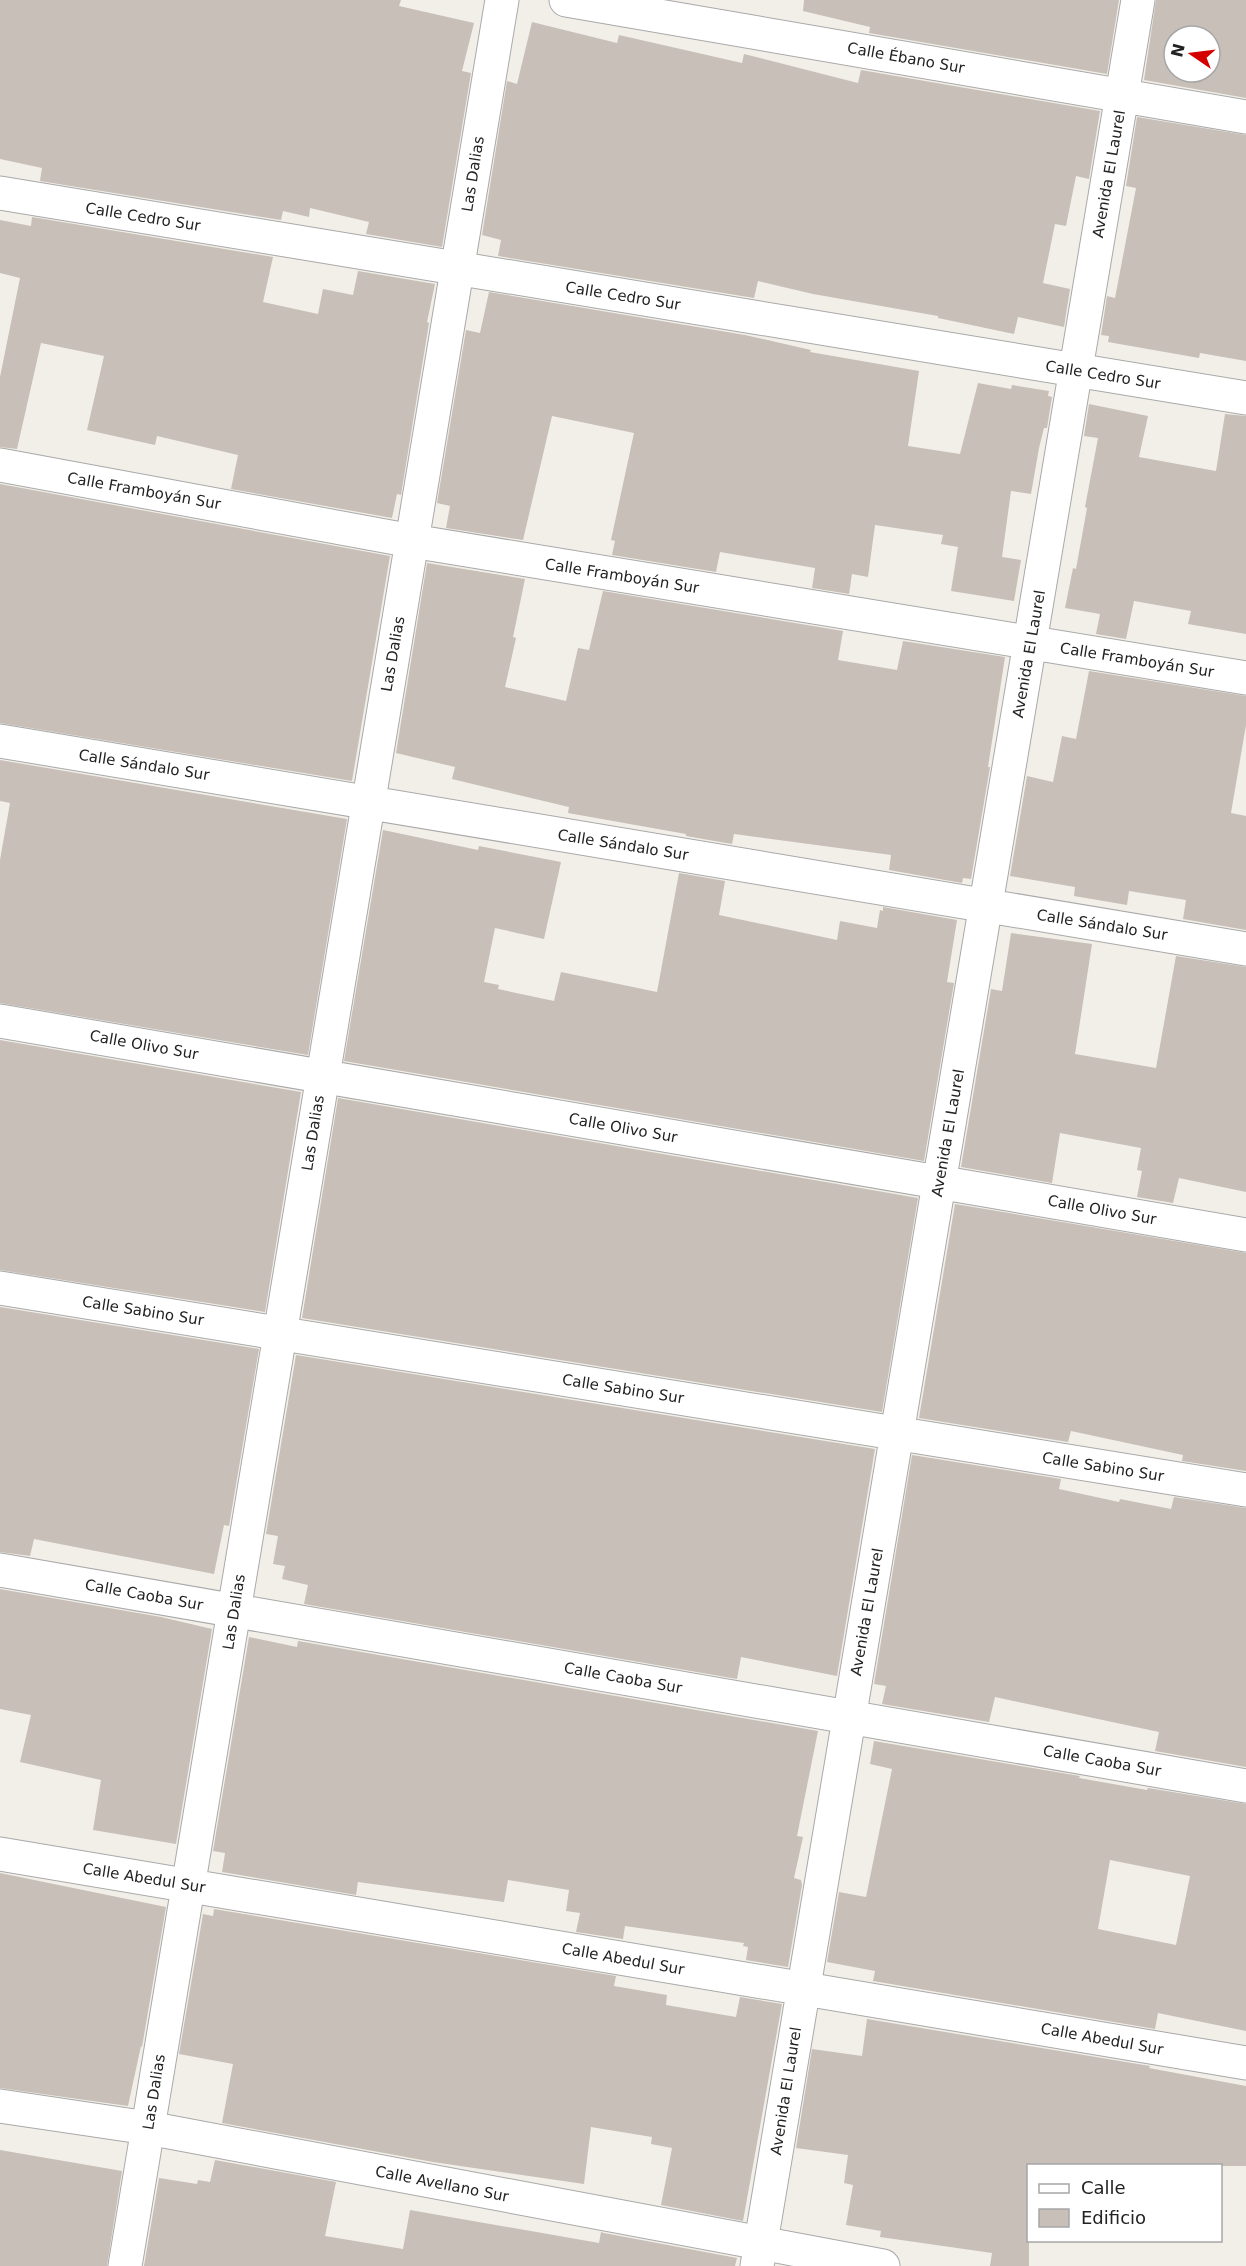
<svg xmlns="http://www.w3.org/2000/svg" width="1246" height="2266" font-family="'DejaVu Sans',sans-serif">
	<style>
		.building { fill: #c7bfb8; fill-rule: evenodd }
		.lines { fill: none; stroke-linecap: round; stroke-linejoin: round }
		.minor-casing { stroke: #a9a9a9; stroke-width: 35 }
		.tertiary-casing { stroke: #a9a9a9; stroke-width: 35 }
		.minor { stroke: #fff; stroke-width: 33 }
		.tertiary { stroke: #fff; stroke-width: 33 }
		.labels { text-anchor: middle; stroke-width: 5; stroke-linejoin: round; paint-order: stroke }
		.street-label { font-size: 15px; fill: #222; stroke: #fff }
	</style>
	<rect width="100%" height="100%" fill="#f2efe9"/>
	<!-- building -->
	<path class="building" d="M0,0H401L399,6L474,23L462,71L471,73L442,247L366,234L369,222L310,208L309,217L283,211L281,220L40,181L42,168L0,159Z
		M804,0H1119L1107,74L869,33L870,27L803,11Z
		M1156,0H1246V98L1144,80ZM1174,36H1210V72H1174Z
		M532,22L617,43L619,35L742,63L744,54L858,83L861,70L1100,111L1089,179L1076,176L1066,226L1055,224L1043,283L1070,289L1064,327L1018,317L1014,334L938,318V316L813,294L758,281L754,298L498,256L501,240L482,235L507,81L517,84Z
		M1137,117L1246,135V361L1200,353L1199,358L1108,342L1109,336L1101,335L1107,296L1115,298L1136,188L1126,186Z
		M32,217L273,257L263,302L318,314L323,289L353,295L358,271L435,284L427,322L429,323L401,495L397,494L392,518L231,489L238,455L157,436L155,445L87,430L104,356L41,343L17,449L0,447V377L20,278L0,273V220L31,226Z
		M489,292L745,335L811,350L810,352L919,371L908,446L960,454L978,383L1011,389L1012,385L1049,391L1048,396L1052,397L1047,428H1044L1039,448L1031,494L1011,491L1002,557L1021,560L1014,601L951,591L958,547L941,544L943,535L875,525L868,577L852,574L849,594L812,588L815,568L720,552L716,572L612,555L615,541L611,540L634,433L552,416L523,540L446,528L450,506L437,503L466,330L480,333Z
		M1089,404L1148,416L1139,457L1216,471L1225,414L1246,416V634L1188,624L1191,611L1134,601L1126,639L1096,634L1100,614L1065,608L1073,568L1076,569L1087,508L1085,507L1098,438L1084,436Z
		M0,484L390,556L352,781L0,723Z
		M427,563L525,579L513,637L516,638L505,687L566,701L578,648L589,650L603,591L843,631L838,660L897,670L903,641L1005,657L988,767H990L971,879L963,878L962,883L889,870L891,855L734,834L732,844L686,836V834L568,813L569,807L452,779L455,767L396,753Z
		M1089,671L1246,696V725L1231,813L1246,816V930L1183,919L1186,900L1129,891L1127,905L1074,896L1075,887L1010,876L1027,776L1053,782L1062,736L1076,739Z
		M0,760L347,819L308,1055L0,1003V860L10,803L0,801Z
		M383,830L478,850L479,846L561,862L544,939L495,928L484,982L499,985L498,989L554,1001L561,972L657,992L679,873L725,881L719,915L837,940L840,921L877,928L880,910L883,911V907L957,920L947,982L954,983L924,1161L344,1061Z
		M1011,933L1092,944L1075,1054L1156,1068L1176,956L1246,967V1192L1179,1178L1173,1203L1137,1197L1142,1171L1137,1170L1141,1148L1060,1133L1052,1183L961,1167L991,989L1002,991Z
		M0,1040L301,1092L265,1312L0,1270Z
		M338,1098L918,1198L882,1412L302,1318Z
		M955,1204L1246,1253V1471L1182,1461L1183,1455L1071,1431L1068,1442L919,1418Z
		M0,1307L259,1349L229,1526L224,1525L214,1574L34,1539L30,1556L0,1552Z
		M296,1355L875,1449L837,1676L741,1657L737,1679L304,1604L308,1585L282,1579L285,1566L273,1564L278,1536L266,1534Z
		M912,1455L1061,1479L1059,1489L1119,1502L1120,1499L1171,1509L1174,1497L1246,1508V1767L1155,1751L1159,1732L995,1697L989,1722L882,1704L886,1686L874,1684Z
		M0,1589L161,1617L212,1629L176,1844L93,1830L101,1780L20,1762L31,1715L0,1709Z
		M249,1637L297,1647L298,1641L818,1731L797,1836L803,1837L794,1878L801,1880L802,1885L788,1967L746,1960L748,1947L743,1946L744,1943L625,1926L623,1939L576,1932L580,1913L566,1911L569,1890L508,1880L504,1902L358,1882L356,1895L222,1872L225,1853L213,1851Z
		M874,1741L1080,1776L1079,1778L1147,1790L1148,1788L1246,1804V2031L1158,2013L1155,2029L873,1981L875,1971L827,1962L839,1892L866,1897L892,1769L870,1764ZM1110,1860L1190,1876L1176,1945L1098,1929Z
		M0,1873L166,1907L142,2047L141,2046L128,2106L0,2088Z
		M214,1909L616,1976L614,1986L667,1995L666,2005L736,2017L740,1997L782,2004L743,2221L661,2205L672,2148L651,2144L652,2137L591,2127L584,2184L433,2162L222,2123L233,2064L179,2054L203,1914L213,1916Z
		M867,2019L1150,2066L1149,2068L1246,2086V2166H1029V2266H990L992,2253L880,2237L881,2231L846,2225L853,2185L844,2183L848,2155L796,2148L812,2049L862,2056Z
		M0,2150L122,2171L107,2266H0Z
		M215,2160L336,2182L325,2236L403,2249L410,2210L599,2243L601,2232L604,2233L737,2258L735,2266H144L159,2178L197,2184L198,2180L210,2182Z"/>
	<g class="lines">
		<!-- minor casing -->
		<g class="minor-casing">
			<path id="minor" d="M566,0L1246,117
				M0,193L1246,398
				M0,465L412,541L1246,678
				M0,741L1246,949
				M0,1021L1246,1235
				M0,1288L1246,1490
				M0,1570L1246,1786
				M0,1854L1246,2063
				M125,2266L502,0
				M757,2266L1138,0"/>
		</g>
		<!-- tertiary casing -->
		<g class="tertiary-casing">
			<path id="tertiary" d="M0,2106L148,2128L883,2266"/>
		</g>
		<!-- minor -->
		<use href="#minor" class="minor"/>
		<!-- tertiary -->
		<use href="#tertiary" class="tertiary"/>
	</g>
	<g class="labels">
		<!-- street labels -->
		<g class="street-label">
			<text transform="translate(906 58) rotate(10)" y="5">Calle Ébano Sur</text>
			<text transform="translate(473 174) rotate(-81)" y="5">Las Dalias</text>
			<text transform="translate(1109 174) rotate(-80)" y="5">Avenida El Laurel</text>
			<text transform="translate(143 217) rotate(9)" y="5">Calle Cedro Sur</text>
			<text transform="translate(623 296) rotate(9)" y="5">Calle Cedro Sur</text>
			<text transform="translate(1103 375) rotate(9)" y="5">Calle Cedro Sur</text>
			<text transform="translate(144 491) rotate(10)" y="5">Calle Framboyán Sur</text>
			<text transform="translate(622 576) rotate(9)" y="5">Calle Framboyán Sur</text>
			<text transform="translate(393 654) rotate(-80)" y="5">Las Dalias</text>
			<text transform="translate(1029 654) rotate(-80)" y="5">Avenida El Laurel</text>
			<text transform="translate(1137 660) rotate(9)" y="5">Calle Framboyán Sur</text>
			<text transform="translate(144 765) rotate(9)" y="5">Calle Sándalo Sur</text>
			<text transform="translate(623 845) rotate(9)" y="5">Calle Sándalo Sur</text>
			<text transform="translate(1102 925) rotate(9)" y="5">Calle Sándalo Sur</text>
			<text transform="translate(144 1045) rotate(10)" y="5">Calle Olivo Sur</text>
			<text transform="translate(623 1128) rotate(10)" y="5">Calle Olivo Sur</text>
			<text transform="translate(313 1133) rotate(-81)" y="5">Las Dalias</text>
			<text transform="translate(948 1133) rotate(-80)" y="5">Avenida El Laurel</text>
			<text transform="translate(1102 1210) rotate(10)" y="5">Calle Olivo Sur</text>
			<text transform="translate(143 1311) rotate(9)" y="5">Calle Sabino Sur</text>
			<text transform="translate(623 1389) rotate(9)" y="5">Calle Sabino Sur</text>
			<text transform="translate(1103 1467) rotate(9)" y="5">Calle Sabino Sur</text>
			<text transform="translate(144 1595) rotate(10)" y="5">Calle Caoba Sur</text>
			<text transform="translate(234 1612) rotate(-81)" y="5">Las Dalias</text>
			<text transform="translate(867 1612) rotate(-80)" y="5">Avenida El Laurel</text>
			<text transform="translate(623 1678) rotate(10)" y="5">Calle Caoba Sur</text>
			<text transform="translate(1102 1761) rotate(10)" y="5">Calle Caoba Sur</text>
			<text transform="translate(144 1878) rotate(9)" y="5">Calle Abedul Sur</text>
			<text transform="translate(623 1959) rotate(10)" y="5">Calle Abedul Sur</text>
			<text transform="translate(1102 2039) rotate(10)" y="5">Calle Abedul Sur</text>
			<text transform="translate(786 2091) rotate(-81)" y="5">Avenida El Laurel</text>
			<text transform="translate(154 2092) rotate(-81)" y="5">Las Dalias</text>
			<text transform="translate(442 2184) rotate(11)" y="5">Calle Avellano Sur</text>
		</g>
	</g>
	<!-- legend -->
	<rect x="1027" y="2164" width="195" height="78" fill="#ffffff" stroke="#a7a7a7" stroke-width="1.5"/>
	<rect x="1039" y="2184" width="30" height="9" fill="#ffffff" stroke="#a7a7a7" stroke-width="1.5"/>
	<text x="1081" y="2194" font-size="18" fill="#222222">Calle</text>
	<rect x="1039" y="2209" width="30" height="18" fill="#c7bfb8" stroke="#a7a7a7" stroke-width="1.5"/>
	<text x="1081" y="2224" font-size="18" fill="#222222">Edificio</text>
	<!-- north arrow -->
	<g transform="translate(1192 54) rotate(284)"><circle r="28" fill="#ffffff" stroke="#a7a7a7" stroke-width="1.5"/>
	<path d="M0-4.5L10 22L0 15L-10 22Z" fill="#d40000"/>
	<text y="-9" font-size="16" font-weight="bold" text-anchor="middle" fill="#222222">N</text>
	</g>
</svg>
